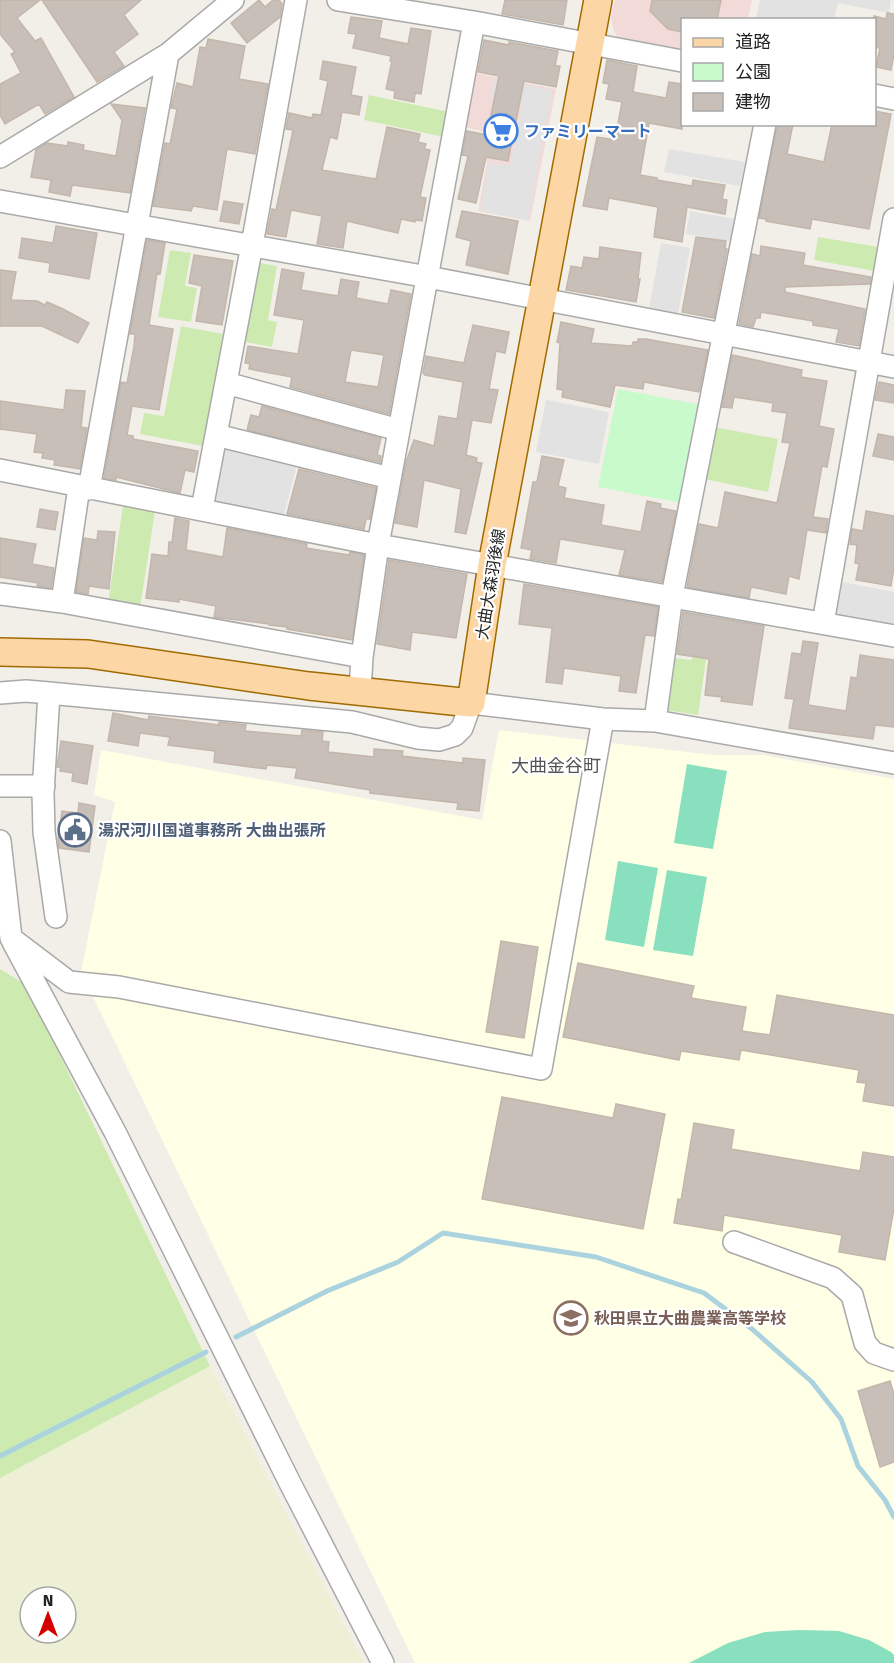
<svg xmlns="http://www.w3.org/2000/svg" width="894" height="1663" font-family="'Fira Sans','Noto Sans JP',sans-serif">
	<style>
		.commercial { fill: #f2dad9 }
		.education { fill: #ffffe5 }
		.farmland { fill: #eef0d5; fill-rule: evenodd }
		.grass { fill: #cdebb0 }
		.park { fill: #c8facc }
		.pitch { fill: #88e0be }
		.parking { fill: #e2e2e2 }
		.lines { fill: none; stroke-linecap: round; stroke-linejoin: round }
		.stream { stroke: #aad3df; stroke-width: 5 }
		.building { fill: #c7bfb8; stroke: #c4b6ab; stroke-width: 1.5; fill-rule: evenodd }
		.minor-casing { stroke: #a9a9a9; stroke-width: 24 }
		.major-casing { stroke: #a06b00; stroke-width: 30 }
		.minor { stroke: #fff; stroke-width: 21 }
		.major { stroke: #fcd6a4; stroke-width: 27 }
		.labels { text-anchor: middle; stroke-width: 4.5; stroke-linejoin: round; paint-order: stroke }
		.shop-label { font-size: 16px; font-weight: bold; fill: #366cbe; stroke: #fff; text-anchor: start }
		.street-label { font-size: 16px; fill: #222; stroke: #fff }
		.service-label { font-size: 16px; font-weight: bold; fill: #4e5e75; stroke: #fff; text-anchor: start }
		.education-label { font-size: 16px; font-weight: bold; fill: #785e54; stroke: #fff; text-anchor: start }
		.neighbourhood-label { font-size: 18px; fill: #555; stroke: #fff }
	</style>
	<rect width="100%" height="100%" fill="#f2efe9"/>
	<!-- commercial -->
	<path class="commercial" d="M615,0H752L748,19L682,20V51L618,38L613,29L611,16Z
		M475,73L556,89L530,221L478,211L487,162L481,160L486,132L464,127Z"/>
	<!-- education -->
	<path class="education" d="M499,730L713,755H762L894,779V1663H415L81,972L115,802L94,795L101,750L482,820Z"/>
	<!-- farmland -->
	<path class="farmland" d="M210,1366L364,1663H0V1478ZM30,1597H66V1633H30Z"/>
	<!-- grass -->
	<path class="grass" d="M369,95L449,112L444,137L364,120Z
		M818,237L879,247L875,271L814,260Z
		M170,250L191,253L185,286L197,288L191,322L158,317Z
		M259,263L277,266L268,320L277,322L272,347L245,342Z
		M181,326L223,334L203,446L140,434L144,413L164,416Z
		M714,427L778,439L768,492L704,479Z
		M124,500L156,505L140,608L108,603Z
		M697,630L710,632L698,715L666,710L673,658L692,660Z
		M0,969L26,985L210,1366L0,1478Z"/>
	<!-- park -->
	<path class="park" d="M618,389L702,405L682,503L598,487Z"/>
	<!-- pitch -->
	<path class="pitch" d="M687,764L727,771L713,849L674,843Z
		M618,861L658,868L644,947L605,940Z
		M667,870L707,877L693,956L653,950Z
		M799,1630L839,1631L869,1640L891,1652L894,1655V1663H689L728,1643L765,1632Z"/>
	<!-- parking -->
	<path class="parking" d="M760,0H891L889,13L838,3L834,19H756Z
		M494,79L552,90L528,220L480,211L489,162L510,166L522,104L491,98Z
		M669,149L745,162L740,186L664,172Z
		M690,211L735,219L731,241L686,234Z
		M661,243L690,248L678,314L649,309Z
		M546,400L609,412L599,464L536,452Z
		M224,443L298,461L282,522L211,507Z
		M842,582L894,592V626L835,618Z"/>
	<g class="lines">
		<!-- stream -->
		<path class="stream" d="M236,1337L327,1291L398,1262L443,1233L596,1257L704,1293L752,1329L812,1382L841,1419L858,1466L885,1500L894,1517
			M0,1456L206,1352"/>
	</g>
	<!-- building -->
	<path class="building" d="M0,0H40L17,18L35,41L41,38L74,97L45,114L39,104L5,124L0,115V84L21,73L11,54L15,52L0,34Z
		M42,0H141L124,15L138,34L114,52L124,66L97,82Z
		M259,0L265,7L273,0H279L282,4L280,17L247,43L231,23Z
		M505,0H567L563,25L502,14Z
		M652,0H721L717,20H682V32L668,29L650,11Z
		M887,13L894,14V55L891,70L876,67L880,48L874,47V16L886,19Z
		M351,17L382,21L379,38L408,44L411,28L431,31L421,94L415,93L414,102L394,98L395,91L386,89L392,61H390L391,56L353,48L356,34L348,33Z
		M208,39L245,46L239,79L268,84L255,154L227,149L217,210L193,206L191,211L153,206L165,143L170,144L177,109L171,108L177,83L193,87L200,47L206,48Z
		M484,40L509,45V42L558,51L555,66H560L556,87L524,81L508,161L486,157L476,203L458,199L468,156L462,155L467,131L487,135L499,76L478,72Z
		M607,60L637,66L633,92L666,98L669,82L682,84V129L649,123L640,175L657,178V180L692,186L693,180L725,185L722,199L727,200L725,214L687,207L682,242L654,237L658,207L609,198L607,210L583,206L597,137L615,140L622,102L606,99L609,84L603,83Z
		M323,61L356,67L351,95L362,97L359,115L342,112L337,139L330,137L322,170L376,179L387,127L420,134L418,142L426,144L424,149L430,150L420,197L426,198L422,221L416,220L415,222L401,219L398,233L347,221L343,248L317,244L322,216L291,210L286,237L267,234L272,209L276,210L293,130L286,129L289,113L312,118L313,114L321,115L328,81L320,79Z
		M111,104L145,108L130,193L72,185L70,196L49,192L51,180L31,177L36,150L47,143L68,146V142L84,145L83,150L116,156L122,120Z
		M874,111L891,114L869,229L812,219L810,229L766,221V219L759,218L777,124H793L787,154L824,162L832,124H874Z
		M224,201L243,204L239,224L220,221Z
		M462,211L518,221L508,274L466,265L471,241L456,237Z
		M56,226L97,233L89,279L49,272L50,263L19,258L22,238L53,243Z
		M696,237L726,241L725,249H727L714,318L682,312Z
		M147,240L165,243L160,274L157,273L149,325L173,329L159,410L132,406L127,435L133,436V439L198,451L194,472L185,470L180,493L116,477V480L104,478L121,382L127,383L134,347L135,334H130Z
		M761,246L805,253L803,265L871,277L870,284L785,287V292L865,309L859,346L836,342L839,329L813,325V321L761,312L760,318H756L753,327L739,324L752,254L760,256Z
		M600,247L641,253L638,279H640L636,302L566,290L571,266L582,268L584,257L599,259Z
		M194,255L233,261L222,325L196,321L202,286L189,283Z
		M282,269L304,273L301,290L338,296L341,279L359,282L356,298L388,304L391,290L411,294L389,414L290,387L292,377L249,369L250,364L245,363L248,346L298,354L304,320L274,315ZM351,350L384,355L378,387L345,382Z
		M0,270L16,272L11,300L37,301L45,305L47,302L63,309L89,323L78,343L42,326H0Z
		M561,322L594,329L591,343L632,346L633,342H638V339H646L708,350L699,392L644,382L643,389L615,385L610,407L562,397L563,390L557,389L560,343L557,342Z
		M473,325L509,332L505,353L496,351L489,389L498,390L491,423L472,420L466,455L477,458L476,462L482,463L466,534L455,532L461,489L424,480L417,527L395,523L406,462L414,440L434,446L439,416L457,419L463,382L425,375L423,373L426,356L464,363Z
		M732,355L802,370L801,377L827,381L819,426L834,429L827,467L822,466L813,517L828,519L826,533L807,530L799,579L789,576L786,594L751,587L749,598L687,587L699,524L718,528L725,492L777,503L790,443L782,442L787,413L772,411L773,403L734,397L732,408L722,407Z
		M879,382L894,385V403L875,400Z
		M66,390L85,391L81,427L87,428L80,469L54,465L55,460L42,458L43,453L34,452L37,434L0,429V401L64,410Z
		M262,406L381,438L377,455L381,456L380,462L247,430L251,415L259,417Z
		M878,434L894,437V460L873,456Z
		M542,456L564,460L558,486L566,488L564,498L604,505L601,525L641,532L647,501L661,504L660,508L676,511L662,582L619,575L625,550L560,539L556,563L530,559L532,550L521,548L533,482H537Z
		M299,469L376,488L370,519H366L364,529L287,514Z
		M40,509L58,512L55,530L37,527Z
		M866,511L894,516V567L891,586L856,580L859,564L855,563L857,545L850,544L852,529L863,531Z
		M175,518L189,521L186,550L223,557L227,528L307,544L306,548L349,555L350,552L364,555L352,640L287,629V627L269,625V624L214,617L216,606L179,599V602L146,598L152,554L168,556L169,542H172Z
		M98,531L115,532L109,589L89,586L88,594L76,592L84,538L97,540Z
		M0,538L36,544L32,564L54,568L51,588L37,586L38,583L0,577Z
		M389,560L467,574L456,638L412,632L410,650L377,644Z
		M524,584L658,607L654,636L645,635L636,693L619,691L621,676L564,668L562,684L546,682L552,628L519,624Z
		M683,612L764,626L752,705L721,701L722,697L705,695L709,659L677,654Z
		M803,641L818,643L808,705L846,711L851,677L857,678L860,655L894,660V727L875,725L873,739L789,728L794,699L785,698L792,653L801,654Z
		M113,713L148,720L149,716L219,725V722L246,725L245,731L301,736L302,730L323,732L322,741L329,742L328,752L374,757V749L403,751L402,756L463,763V758L485,760L479,811L457,809L458,803L370,793V790L295,778L297,768L267,765L266,769L214,762L215,751L168,745L170,737L140,733L138,746L108,741Z
		M61,741L93,746L87,784L72,781L73,773L60,771L61,768L57,767Z
		M79,803L95,806L89,852L59,848L58,839L62,811L78,813Z
		M501,941L538,947L524,1038L486,1032Z
		M578,963L694,986L691,998L746,1007L742,1031L770,1035L777,995L894,1015V1106L863,1101L866,1083L857,1082L859,1070L741,1050L739,1060L681,1051L679,1060L563,1037Z
		M502,1097L613,1118L616,1104L665,1114L643,1229L482,1199Z
		M694,1123L734,1130L731,1149L860,1171L863,1152L894,1157V1208L885,1260L839,1252L842,1235L724,1215L722,1231L674,1223L678,1199L681,1200Z
		M890,1381L894,1394V1462L880,1467L858,1391Z"/>
	<g class="lines">
		<!-- minor casing -->
		<g class="minor-casing">
			<path id="minor" d="M338,0L474,22L682,61
				M874,95L894,99
				M0,157L168,54L233,0
				M0,201L428,277L894,367
				M226,383L399,430
				M216,435L390,478
				M0,470L378,545L894,636
				M89,489L168,54
				M202,509L252,245L296,0
				M0,594L62,602L362,657L360,691
				M62,602L79,487
				M823,623L894,219
				M362,657L378,545L474,22
				M0,693L26,691L49,693L352,722L418,738L439,740L455,735L462,728L471,703L603,719L655,721L894,763
				M49,693L43,793L44,832L56,917
				M655,721L672,596L765,124
				M0,786H44
				M0,841L11,938L69,982L119,987L541,1069L603,719
				M13,942L115,1132L291,1485L383,1663
				M734,1242L833,1278L852,1295L865,1343L874,1353L894,1360"/>
		</g>
		<!-- major casing -->
		<g class="major-casing">
			<path id="major" d="M0,652L88,654L309,686L471,703L492,565L598,0"/>
		</g>
		<!-- minor -->
		<use href="#minor" class="minor"/>
		<!-- major -->
		<use href="#major" class="major"/>
	</g>
	<!-- icons -->
	<defs>
		<g id="supermarket-ring" transform="scale(1.725)"><circle r="9.5" fill="#fff" stroke="#3f7fe0" stroke-width="1.5"/><path d="M-6-5.5h2.5l.6 2H6L4.5 2H-2.5L-4.4-4H-6ZM-1.5 3.2a1.3 1.3 0 1 0 .1 0ZM3 3.2a1.3 1.3 0 1 0 .1 0Z" fill="#3f7fe0"/></g>
		<g id="civic-ring" transform="scale(1.725)"><circle r="9.5" fill="#fff" stroke="#5c6f8a" stroke-width="1.5"/><path d="M-.6-6.5H3V-4.5H.6V-3L4-1V1h2V6H-6V1h2V-1L-.6-3ZM-1.2 2.5V6h2.4V2.5Z" fill="#5c6f8a"/></g>
		<g id="school-ring" transform="scale(1.725)"><circle r="9.5" fill="#fff" stroke="#8d6e63" stroke-width="1.5"/><path d="M0-5L7-2L0 1L-7-2ZM-4 1L0 2.5L4 1V4Q0 6-4 4Z" fill="#8d6e63"/></g>
	</defs>
	<g fill-rule="evenodd">
		<use href="#supermarket-ring" x="501" y="131"/>
		<use href="#civic-ring" x="75" y="830"/>
		<use href="#school-ring" x="571" y="1318"/>
	</g>
	<g class="labels">
		<!-- shop labels -->
		<g class="shop-label">
			<text x="524" y="137">ファミリーマート</text>
		</g>
		<!-- street labels -->
		<g class="street-label">
			<text transform="translate(490 584) rotate(-81)" y="6">大曲大森羽後線</text>
		</g>
		<!-- service labels -->
		<g class="service-label">
			<text x="98" y="836">湯沢河川国道事務所 大曲出張所</text>
		</g>
		<!-- education labels -->
		<g class="education-label">
			<text x="594" y="1324">秋田県立大曲農業高等学校</text>
		</g>
		<!-- neighbourhood labels -->
		<g class="neighbourhood-label">
			<text x="556" y="772">大曲金谷町</text>
		</g>
	</g>
	<!-- legend -->
	<rect x="681" y="18" width="195" height="108" fill="#ffffff" stroke="#a7a7a7" stroke-width="1.5"/>
	<rect x="693" y="38" width="30" height="9" fill="#fcd6a4" stroke="#a7a7a7" stroke-width="1.5"/>
	<text x="735" y="48" font-size="18" fill="#222222">道路</text>
	<rect x="693" y="63" width="30" height="18" fill="#c8facc" stroke="#a7a7a7" stroke-width="1.5"/>
	<text x="735" y="78" font-size="18" fill="#222222">公園</text>
	<rect x="693" y="93" width="30" height="18" fill="#c7bfb8" stroke="#a7a7a7" stroke-width="1.5"/>
	<text x="735" y="108" font-size="18" fill="#222222">建物</text>
	<!-- north arrow -->
	<g transform="translate(48 1615)"><circle r="28" fill="#ffffff" stroke="#a7a7a7" stroke-width="1.5"/>
	<path d="M0-4.5L10 22L0 15L-10 22Z" fill="#d40000"/>
	<text y="-9" font-size="16" font-weight="bold" text-anchor="middle" fill="#222222">N</text>
	</g>
</svg>
